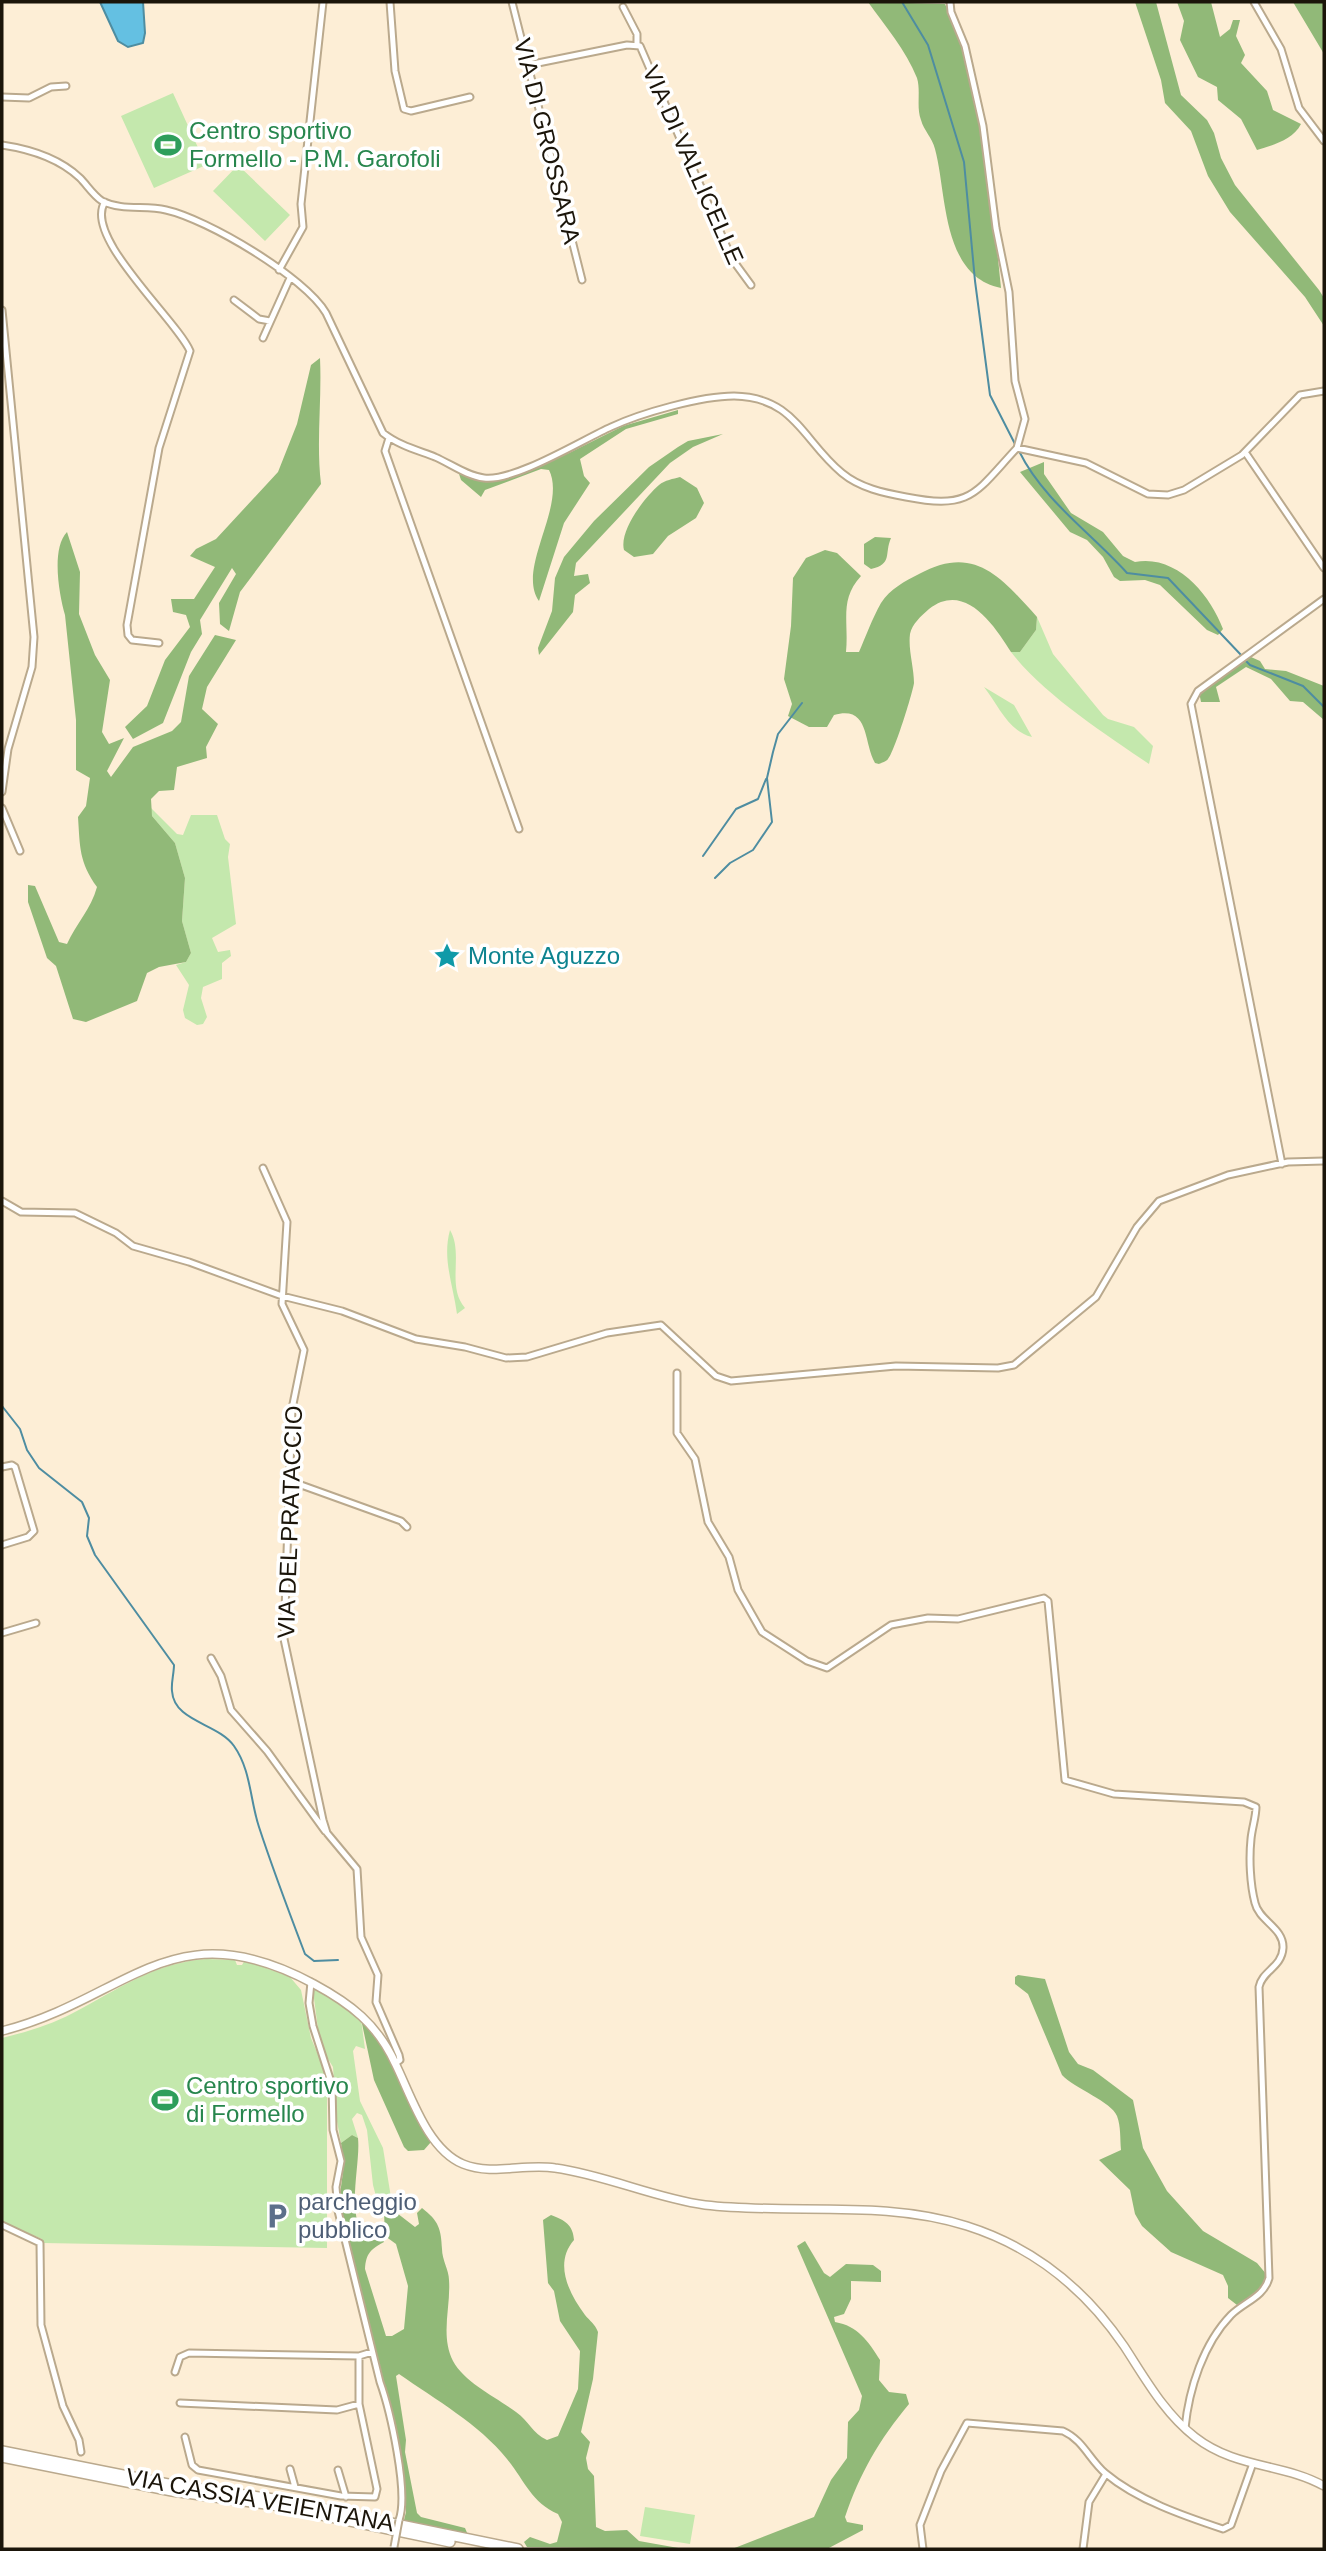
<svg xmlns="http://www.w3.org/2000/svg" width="1326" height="2551" font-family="Helvetica,sans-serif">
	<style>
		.green { fill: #c4e8ad }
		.forest { fill: #91b978 }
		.water { fill: #64c0e2; stroke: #4e8da1; stroke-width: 2 }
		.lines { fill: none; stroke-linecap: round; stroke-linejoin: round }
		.stream { stroke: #4e8da1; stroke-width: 2 }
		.minor-casing { stroke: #baa98d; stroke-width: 9 }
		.tertiary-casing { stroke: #baa98d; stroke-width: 10 }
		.trunk-casing { stroke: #baa98d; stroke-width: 12 }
		.minor { stroke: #fff; stroke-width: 5 }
		.tertiary { stroke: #fff; stroke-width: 7 }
		.trunk { stroke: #fff; stroke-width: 9 }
		.minor-bridge-casing { stroke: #baa98d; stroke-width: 9; stroke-linecap: butt }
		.minor-bridge { stroke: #fff; stroke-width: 5 }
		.labels { text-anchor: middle; stroke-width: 7; stroke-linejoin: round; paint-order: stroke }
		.leisure-label { font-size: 24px; fill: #27864d; stroke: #fff; text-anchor: start }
		.street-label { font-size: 24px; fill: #1b150a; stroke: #fff }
		.culture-label { font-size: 24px; fill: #0d838f; stroke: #fff; text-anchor: start }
		.service-label { font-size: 24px; fill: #4e5e75; stroke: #fff; text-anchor: start }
	</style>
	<rect width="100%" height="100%" fill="#fdeed6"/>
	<!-- green -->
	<path class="green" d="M173,93L206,165L154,188L121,116Z
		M238,165L290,215L265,241L213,191Z
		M1037,617L1053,654L1103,715L1108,719L1134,727L1153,746L1149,764C1105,734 1043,694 1011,652H1020L1036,630Z
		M984,687L1014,705L1032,737C1008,731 999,706 984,687Z
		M150,807L177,834L183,835L191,815H217L225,839L230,844L228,857L236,924L212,938L218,952L230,950L231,956L222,963V979L203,987L201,998L207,1017L203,1024L197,1025L185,1018L183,1010L189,985L176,965L186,962L191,953L182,921L185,878L175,843L152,816Z
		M450,1230C464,1254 446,1286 465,1308L457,1314C453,1284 442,1259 450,1230Z
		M207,1959L235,1960L237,1965H242L245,1960L290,1977L301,1990L311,2038L324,2069L327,2087V2248L43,2243L42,2239L2,2222V2038C27,2032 50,2025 73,2013C117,1990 155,1962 207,1959Z
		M317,1989L361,2019L365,2049L356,2046L353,2051L360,2101L383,2148L393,2210L384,2212L382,2219L373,2185L367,2130L362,2115L357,2113L352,2119L358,2138L352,2135L341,2143L336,2116L333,2067L325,2054L318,2029L313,1991Z
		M645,2507L695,2515L690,2544L640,2536Z"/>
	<!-- forest -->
	<path class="forest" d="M868,2L945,4L967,54L991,190L1001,288C941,276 947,193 935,149C932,137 924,131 921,120C916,107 921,91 917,78C906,50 885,26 868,2Z
		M1135,2H1156L1181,95L1207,120L1214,133L1221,158L1235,185L1319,290L1324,298V326L1305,297L1230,212L1208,176L1191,131L1165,103L1161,80Z
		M1177,2H1211L1220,37L1230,29L1233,20H1240L1236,36L1245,55L1241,63L1267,91L1273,110L1301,124C1293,140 1273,145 1257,150L1241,119L1218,100L1217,87L1198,77L1180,40L1184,21Z
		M1293,2H1324V54Z
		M320,358C322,401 316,442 321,484L240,592L229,631L220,624L219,603L236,574L232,568L200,620L202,634L191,652L163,723L133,739L125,727L147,706L165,660L190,627L186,615L173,612L171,599H194L215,567L190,556L196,549L216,539L278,472L297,424L311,365Z
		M678,410V414L626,429L580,459L584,476L590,483L564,523L539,601C516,569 567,506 549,470L541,469L485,490L481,497L461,480L459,474L480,480L536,465L569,453L623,426Z
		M723,434L693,447L670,463L576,563L574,576L588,574L590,583L575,595L573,612L539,655L538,648L552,611L555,578L564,557L594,521L649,467L678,447L688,441Z
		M1044,462V474L1071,513L1103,532L1123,556L1135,562C1176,554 1210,594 1223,629L1218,635L1207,630L1160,585L1145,580L1120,581L1114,577L1103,557L1087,540L1070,532L1020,472Z
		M680,477L697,488L704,503L696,518L668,536L653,554L634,557L624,550C619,531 644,498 659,485C665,480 673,479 680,477Z
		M67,532L80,572L79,614L95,655L110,680L102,732L109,744L124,738L107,771L111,777L133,747L172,731L181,722L189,676L215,635L236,640L207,687L202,709L218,724L206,747L207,758L177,767L174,790L159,791L151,799L152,816L175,843L185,878L182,921L191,953L186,962L159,967L147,973L137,1001L86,1022L73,1019L56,966L47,958L28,902V885L35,886L59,942L67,944C76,924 91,909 97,887C79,862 80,847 78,817L86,806L90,778L76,770V720L65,615C59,594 51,549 67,532Z
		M875,537L891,538C884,554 893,564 871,569L864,564V544Z
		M825,550L837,553L861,576C839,600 849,621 846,652H859C866,636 872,619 881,603C890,589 905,581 919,574C974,544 1000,576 1037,617L1036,630L1020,652H1011C994,625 965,581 929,609C921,616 912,624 910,634C908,650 914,667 914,683C913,692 894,753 888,759C887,761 881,763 879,764L875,763C863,742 870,705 834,715L827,727H809L788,716L792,704L784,679L791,626L793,578L806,558Z
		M1251,657L1260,661L1265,669L1286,671L1324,686V720L1303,702L1290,701L1271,679L1246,667L1216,687L1220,702H1201L1199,692Z
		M1018,1975L1045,1979L1069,2052L1078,2064L1093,2070L1133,2100L1143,2148L1167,2191L1203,2231L1257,2263L1267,2275L1261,2291L1237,2305L1228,2298V2286L1223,2275L1171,2252L1142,2226L1135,2214L1130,2190L1099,2160L1121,2150C1120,2140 1121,2126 1117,2116C1112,2102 1074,2088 1062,2075L1028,1994L1015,1984V1977Z
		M361,2019L379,2039L431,2142L424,2150L408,2151L404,2147L374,2080Z
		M352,2135L358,2138C361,2167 343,2221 370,2241L382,2238L384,2242C371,2249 366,2253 365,2269L386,2336H392L404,2329L408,2286L396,2244L385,2236L384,2212L393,2210L415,2227L419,2224L417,2213L422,2208C439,2221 441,2229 442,2249C442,2260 449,2270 449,2280C451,2307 440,2335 453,2361C465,2383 496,2397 516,2412C529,2421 532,2433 547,2440L558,2436L578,2389L580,2351L560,2321L554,2291L548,2283L543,2220L551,2215C565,2220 573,2225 574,2240C554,2263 568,2292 585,2315C590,2321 595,2324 598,2332L593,2379L581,2432L590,2442L586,2458L588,2469L594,2476L596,2527L605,2531L627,2530L639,2541L684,2549L527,2547L524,2542L530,2537L550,2544L557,2542L562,2522L558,2514C531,2502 525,2481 507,2459C479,2424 436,2400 399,2374L396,2376L406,2440L405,2452L417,2513L421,2517L465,2528L468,2535L403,2524L406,2512L403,2474L339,2202L344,2164L341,2143Z
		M805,2241L824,2273L830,2277L846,2264L873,2265L881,2271V2282L851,2281V2299L844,2314L834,2317L835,2322C858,2326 868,2341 880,2360L879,2380L889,2392L906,2394L909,2404C879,2440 860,2473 845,2517L847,2522L863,2525V2530L827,2549H732L814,2517L831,2480L847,2458L848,2422L859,2410L862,2396L797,2246Z"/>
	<!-- water -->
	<path class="water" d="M100,2H143L145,33L143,43L128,47L118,41Z"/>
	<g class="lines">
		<!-- stream -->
		<path class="stream" d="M902,2L928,45L964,162L975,281L990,395L1016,446
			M1019,451C1043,500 1091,533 1127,573L1168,578L1242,656
			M1245,660L1250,665L1303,686L1324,707
			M703,856L736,809L758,799L766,779
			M715,878L730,863L753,850L772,822L767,778L773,752L778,734L802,703
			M2,1406L20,1429L27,1450L39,1468L82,1502L89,1518L87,1536L95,1555L174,1665C174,1673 171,1683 172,1691C174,1722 218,1723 234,1746C251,1770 250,1800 259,1827C273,1870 289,1912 305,1954L314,1961L338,1960"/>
		<!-- minor casing -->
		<g class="minor-casing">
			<path id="minor" d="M390,2L395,71L404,109L411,111L470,97
				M512,2L582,280
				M950,2L951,12L965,46L983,126L996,228L1009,292L1015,381L1025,419L1017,448
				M1254,2L1281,49L1299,108L1324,141
				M623,7L637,34V45
				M528,65L627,45L640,46L732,259L751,285
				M2,97L29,98L51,87L66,86
				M2,145C29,149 59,158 80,178C87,185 93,195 102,201C122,211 145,205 166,210C207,219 305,277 326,313L383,433C398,445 417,450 435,457C451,464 467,476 484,478C514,482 582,440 611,427C641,413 701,396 734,396C795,397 803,441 842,473C860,488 884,493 906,497C972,510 975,493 1017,448L1086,463L1148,494L1168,495L1184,490L1242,455L1300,395L1324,391
				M105,202C82,236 177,320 190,351L159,448L127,625L128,635L132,640L159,643
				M279,270L303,227L301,204L323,2
				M234,300L259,319L270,321
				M2,310L34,637L32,667L8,749L2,792
				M263,338L290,278
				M389,438L385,451L519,829
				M1245,452L1324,568
				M2,808L20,851
				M1282,1164L1191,704L1198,691L1324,599
				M263,1168L287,1222L282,1304L304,1350L292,1409L284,1639L323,1820L327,1833L357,1869L361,1937L378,1975L376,2002L399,2055L400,2060L396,2063
				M2,1201L21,1212L75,1213L116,1233L133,1246L189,1262L282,1296L342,1311L416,1339L465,1347L506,1358L527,1357L607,1333L661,1325L716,1376L731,1381L896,1366L998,1368L1014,1365L1096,1297L1137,1227L1159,1201L1228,1175L1288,1162L1324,1161
				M677,1373V1433L695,1459L708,1522L729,1557L738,1590L762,1632L807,1661L827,1668L891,1625L928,1618L958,1619L1044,1598L1048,1601L1065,1780L1114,1794L1244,1802L1256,1807C1256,1817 1252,1828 1251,1839C1249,1858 1250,1884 1255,1903C1259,1921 1284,1928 1283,1948C1282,1967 1262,1971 1259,1987L1269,2278C1264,2297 1244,2302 1231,2315C1203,2344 1189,2389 1185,2428
				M2,1467L12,1465L15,1467L34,1531L28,1537L2,1545
				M290,1481L401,1521L407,1527
				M2,1633L36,1623
				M211,1658L221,1676L231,1710L267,1751L325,1831
				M311,1982L309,2003L313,2026L332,2085L333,2130L341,2161L336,2187L338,2211L380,2382C390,2410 409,2493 399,2520
				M2,2225L40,2243L41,2325L63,2406L79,2440L81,2452
				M175,2372L180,2357L189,2353L359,2356L372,2352
				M180,2403L337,2410L359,2404
				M185,2437L192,2465L198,2470L341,2496L375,2497L377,2489L359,2404V2356
				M290,2469L295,2487
				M338,2470L346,2497
				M923,2549L920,2525L941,2471L967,2423L1063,2431C1083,2440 1089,2459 1105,2473C1137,2500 1184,2516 1223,2529L1231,2525L1252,2466
				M1083,2549L1089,2502L1106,2474"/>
		</g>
		<!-- tertiary casing -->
		<g class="tertiary-casing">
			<path id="tertiary" d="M2,2031C128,1999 172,1907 314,1984C351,2004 377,2024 395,2063C411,2095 427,2149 463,2164C493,2176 524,2163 555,2168C606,2175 654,2198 705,2205C792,2215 883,2199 967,2226C1033,2247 1085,2289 1124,2346C1145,2378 1164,2413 1195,2437C1236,2469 1283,2463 1324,2486"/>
		</g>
		<!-- trunk casing -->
		<g class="trunk-casing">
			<path id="trunk" d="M2,2451L173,2485L274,2499L518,2549
				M2,2457L172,2491L273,2505L450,2542"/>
		</g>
		<!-- minor -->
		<use href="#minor" class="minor"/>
		<!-- tertiary -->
		<use href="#tertiary" class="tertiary"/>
		<!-- trunk -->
		<use href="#trunk" class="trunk"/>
		<!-- minor-bridge casing -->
		<g class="minor-bridge-casing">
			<path id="minor-bridge" d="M394,2547L399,2520"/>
		</g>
		<!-- minor-bridge -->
		<use href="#minor-bridge" class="minor-bridge"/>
	</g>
	<!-- icons -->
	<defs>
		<g id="stadium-bare" transform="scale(2.1)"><path d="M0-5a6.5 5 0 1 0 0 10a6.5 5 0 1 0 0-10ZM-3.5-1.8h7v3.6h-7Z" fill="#2e9e5b" stroke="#fff" stroke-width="2.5" paint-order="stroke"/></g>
		<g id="sight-bare" transform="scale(2.1)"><path d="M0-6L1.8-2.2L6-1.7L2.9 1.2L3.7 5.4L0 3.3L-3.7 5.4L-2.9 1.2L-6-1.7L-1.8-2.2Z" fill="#0f9aa8" stroke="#fff" stroke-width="2.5" paint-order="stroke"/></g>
		<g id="parking-bare" transform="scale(2.1)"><path d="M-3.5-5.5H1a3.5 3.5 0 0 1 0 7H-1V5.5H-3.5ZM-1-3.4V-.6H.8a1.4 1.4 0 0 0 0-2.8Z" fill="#5c6f8a" stroke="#fff" stroke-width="2.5" paint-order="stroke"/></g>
	</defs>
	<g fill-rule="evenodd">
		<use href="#stadium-bare" x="168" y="145"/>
		<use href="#sight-bare" x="447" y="956"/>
		<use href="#stadium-bare" x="165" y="2100"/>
		<use href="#parking-bare" x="277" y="2216"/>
	</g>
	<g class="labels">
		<!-- leisure labels -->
		<g class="leisure-label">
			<text x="189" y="139">Centro sportivo<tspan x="189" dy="28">Formello - P.M. Garofoli</tspan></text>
			<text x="186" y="2094">Centro sportivo<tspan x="186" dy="28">di Formello</tspan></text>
		</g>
		<!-- street labels -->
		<g class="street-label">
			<text transform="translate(547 141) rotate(76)" y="8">VIA DI GROSSARA</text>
			<text transform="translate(693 165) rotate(66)" y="8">VIA DI VALLICELLE</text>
			<text transform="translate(290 1522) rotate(-88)" y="8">VIA DEL PRATACCIO</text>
			<text transform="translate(260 2500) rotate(10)" y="8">VIA CASSIA VEIENTANA</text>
		</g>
		<!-- culture labels -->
		<g class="culture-label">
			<text x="468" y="964">Monte Aguzzo</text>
		</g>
		<!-- service labels -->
		<g class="service-label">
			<text x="298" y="2210">parcheggio<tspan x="298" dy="28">pubblico</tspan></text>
		</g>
	</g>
	<!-- border -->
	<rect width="1326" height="2551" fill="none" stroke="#1b150a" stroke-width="7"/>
</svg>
